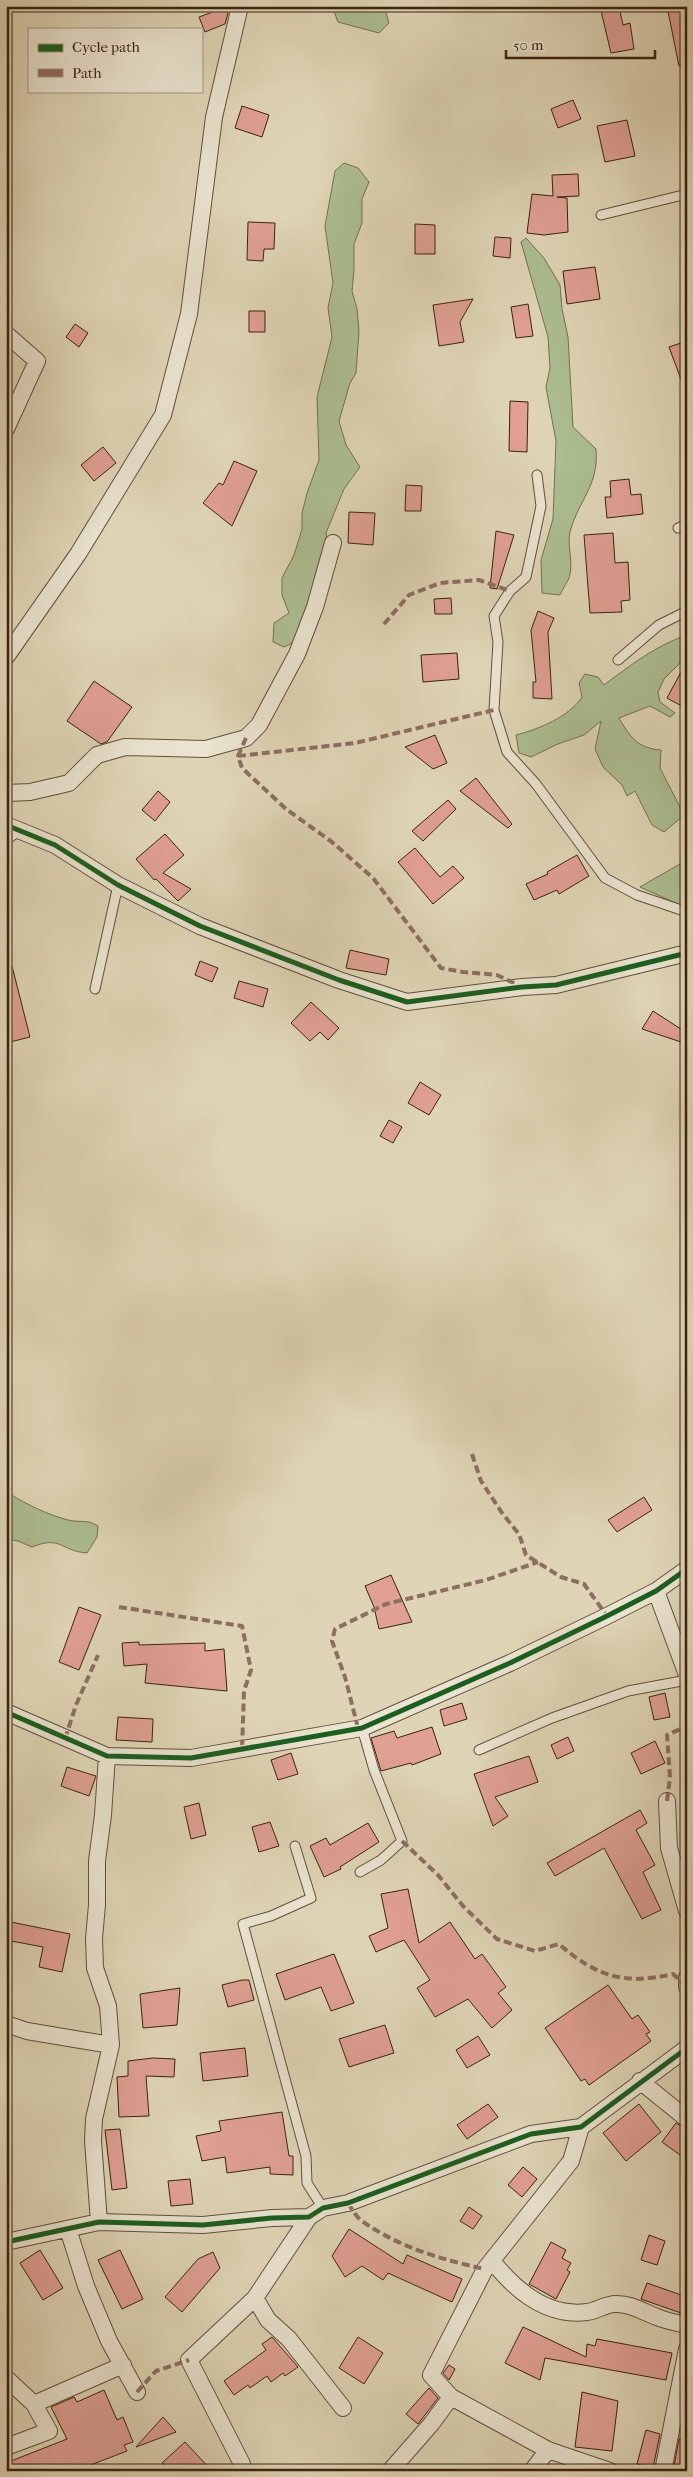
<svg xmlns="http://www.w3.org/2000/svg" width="693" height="2477" font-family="'IM FELL French Canon',serif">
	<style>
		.green { fill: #acbe92; stroke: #737051 }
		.building { fill: #e0a094; stroke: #3a2210 }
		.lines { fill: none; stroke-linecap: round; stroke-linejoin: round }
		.lane-casing { stroke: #634f3a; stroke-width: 11 }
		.street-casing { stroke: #634f3a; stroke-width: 18 }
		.lane { stroke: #eae4d0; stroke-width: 9 }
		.street { stroke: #eae4d0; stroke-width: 16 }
		.quiet { stroke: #8d6e63; stroke-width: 4; stroke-dasharray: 8 4; stroke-linecap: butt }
		.cycleway-casing { stroke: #eae4d0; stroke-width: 8 }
		.cycleway { stroke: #1b5e20; stroke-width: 5 }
	</style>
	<rect width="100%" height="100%" fill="#dfd5b6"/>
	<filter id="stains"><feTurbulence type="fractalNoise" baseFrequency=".004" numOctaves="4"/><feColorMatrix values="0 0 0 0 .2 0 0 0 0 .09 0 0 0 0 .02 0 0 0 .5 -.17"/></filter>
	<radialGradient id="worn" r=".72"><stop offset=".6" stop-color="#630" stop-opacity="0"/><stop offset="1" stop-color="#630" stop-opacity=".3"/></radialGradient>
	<!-- green -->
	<path class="green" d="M332,6H384L389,23L379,33L338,22Z
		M344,163L358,168L369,182L362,199V223L354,244V270L352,291L357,309L359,331L356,373L350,383L339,421L346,445L360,467L344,489L326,533L330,553L303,638L284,647L273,642L274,623L289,613L282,595V578L294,555L302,529V513L307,493L319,460L317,397L332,337L328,308L333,283L325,226L335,171Z
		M526,238L544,258L560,285L562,309L568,337L573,427L596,449C599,486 579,499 570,532C567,545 573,560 570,574C569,581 563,588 560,595L542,593L541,560L553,519L556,441L546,387L550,368L548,337L521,242Z
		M687,635V656L664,679L658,692L660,702L675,713L670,717L650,706L619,718C630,737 637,748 661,750L660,768L684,815L664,832L652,825L635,791L627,796L622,785L603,767L595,749L601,721L584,735L558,744L531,757L519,753L516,735C539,729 569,717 582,697L579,683L585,674L598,677L604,685C631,665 655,646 687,635Z
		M687,860V908L640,887Z
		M10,1494C27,1505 49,1515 68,1520C79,1523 88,1519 98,1526L97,1537L87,1553C60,1551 62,1535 32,1547L18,1541L6,1539V1495Z"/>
	<!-- building -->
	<path class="building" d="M667,6H687V65L679,66Z
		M226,7L228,13L225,24L205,32L199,17Z
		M619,7L623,25L630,23L634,49L611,53L601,11Z
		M573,100L581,119L558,128L551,109Z
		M242,106L269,115L262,137L235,128Z
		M627,120L635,156L605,162L597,126Z
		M578,174L579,196L557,197L567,198L568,232L544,235L527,233L532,194L553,196L552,175Z
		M248,222L275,223L274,249H264L263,261L247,260Z
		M415,224L435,225V254H415Z
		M495,237L511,238L510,258L493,256Z
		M595,267L600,299L567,304L563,271Z
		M473,299L460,322L464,342L439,346L433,305Z
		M528,304L533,336L516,338L511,307Z
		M249,311H265V332H249Z
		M75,324L88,333L79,347L66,337Z
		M687,341V389L685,390L669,347Z
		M510,401L528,402L527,452L509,451Z
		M103,447L116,463L94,481L81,465Z
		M234,461L257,471L232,526L203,503L219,483L223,485Z
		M629,479L631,495L641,494L643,514L607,518L605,497H611L610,481Z
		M406,485L422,486L421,511H405Z
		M349,512L375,513L373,545L348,543Z
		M496,531L514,535L497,589L490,588Z
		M613,533L615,563L628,562L630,600L621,601L622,612L590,613L584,535Z
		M451,598L452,614H435L434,599Z
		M538,611L554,618L548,632L552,699L533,698V682H536L531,630Z
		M457,653L459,679L423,682L421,655Z
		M687,661V709L667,698Z
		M94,681L132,707L107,742L101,744L67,721Z
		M435,735L447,763L433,769L405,747Z
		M476,778L512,824L508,828L460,791Z
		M158,791L170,802L155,821L142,810Z
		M448,800L456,809L423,841L412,831Z
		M165,834L184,855L163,873L191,889L178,901L156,879L154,880L136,859Z
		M415,848L440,877L453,866L464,878L433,904L398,862Z
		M577,855L589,876L559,894L557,890L534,900L526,884L548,874L547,872Z
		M350,950L389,959L386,975L346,968Z
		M200,961L218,968L212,982L195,975Z
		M12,966L30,1037L6,1043V967Z
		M239,981L268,989L263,1007L234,998Z
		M311,1002L339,1028L328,1040L320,1032L310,1041L291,1023Z
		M653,1011L687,1033V1044L642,1029Z
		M420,1082L441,1095L429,1115L408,1103Z
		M389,1120L402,1127L393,1143L380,1136Z
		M644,1497L652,1510L617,1532L608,1520Z
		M391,1575L412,1622L379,1629L374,1607L365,1586Z
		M79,1607L101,1615L79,1670L59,1662Z
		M139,1642V1645L205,1643V1651L224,1649L227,1691L145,1683L147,1664L124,1666L122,1643Z
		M665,1693L670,1717L654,1720L649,1697Z
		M462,1703L467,1719L444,1726L440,1710Z
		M118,1717L153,1719L152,1742L116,1740Z
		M432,1727L441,1754L412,1765L411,1763L381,1771L371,1738L394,1731L397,1738Z
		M568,1737L574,1751L557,1759L551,1745Z
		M655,1741L665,1763L641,1774L631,1753Z
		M291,1753L298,1774L278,1780L271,1760Z
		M529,1756L538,1782L495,1797L508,1816L493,1826L474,1774Z
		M67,1767L96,1776L89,1796L61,1786Z
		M199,1803L206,1835L191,1839L184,1807Z
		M640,1810L647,1823L636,1830L655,1865L643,1872L661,1910L642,1919L604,1848L555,1876L547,1863Z
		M270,1822L279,1846L259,1852L252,1827Z
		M368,1823L379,1842L340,1867L341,1869L324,1877L310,1846L326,1838L330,1845Z
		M408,1889L419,1943L450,1922L475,1959L482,1954L506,1987L498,1993L512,2010L492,2028L468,1999L435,2017L417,1988L430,1980L404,1940L376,1952L369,1936L388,1928L381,1894Z
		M6,1921L70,1934L62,1972L39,1967L43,1947L6,1940Z
		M334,1954L354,2003L331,2011L321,1987L285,2000L276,1974Z
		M242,1980H249L254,2000L228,2007L222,1985Z
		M608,1985L632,2019L638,2015L650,2032L646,2034L651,2041L589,2085L585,2079L581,2081L545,2028Z
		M180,1988L177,2025L143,2028L140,1994Z
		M385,2025L394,2053L349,2067L339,2039Z
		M478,2036L490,2055L467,2068L456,2050Z
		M245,2048L248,2076L203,2081L200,2053Z
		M153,2058L175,2059L174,2077L146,2076L149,2116L119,2117L117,2077L128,2076V2061Z
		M488,2104L498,2117L467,2139L457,2125Z
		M639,2104L661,2132L626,2161L603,2133Z
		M282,2112L289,2156H293V2175L270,2174V2167L227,2173L225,2157L202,2161L196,2136L221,2131L219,2121Z
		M676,2123L687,2129V2160L662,2142Z
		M120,2129L127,2188L112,2190L105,2130Z
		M523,2167L537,2179L522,2197L508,2185Z
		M190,2179L193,2204L171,2206L168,2181Z
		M469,2207L482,2216L473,2229L460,2221Z
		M349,2229L403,2264L407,2255L462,2279L452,2302L388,2273L383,2280L362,2266L345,2277L332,2256Z
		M649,2235L665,2241L657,2265L641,2260Z
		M551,2242L566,2250L562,2258L571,2263L567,2270L570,2272L556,2299L529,2284Z
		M40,2250L63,2288L43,2300L20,2263Z
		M120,2250L143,2299L122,2309L98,2260Z
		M213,2252L220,2268L182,2312L165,2297L198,2259Z
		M647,2283L684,2296L681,2313L641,2299Z
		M523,2327L586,2357L587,2344L595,2346L597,2339L672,2353L666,2380L545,2358L540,2380L505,2363Z
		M272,2337L298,2367L285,2376L283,2373L271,2382L267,2376L250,2388L248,2385L234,2395L224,2381L266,2350L262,2344Z
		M358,2337L383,2353L364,2384L339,2368Z
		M449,2365L455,2369L449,2380L443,2373Z
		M429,2388L438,2398L418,2424L406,2414Z
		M104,2390L117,2420L123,2417L133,2442L124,2445L127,2451L75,2471H6V2463L67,2439L51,2407L74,2397L77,2402Z
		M582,2392L618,2401L612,2451L575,2447Z
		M163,2417L176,2432L136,2447Z
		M646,2430L660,2434L653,2468L637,2464Z
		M679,2439L687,2441V2471H673Z
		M185,2442L212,2471H170L162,2463Z"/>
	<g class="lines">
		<!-- lane casing -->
		<g class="lane-casing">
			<path id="lane" d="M601,215L687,194
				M537,475L541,506L526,577L510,591L494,616L498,642L494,710L507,752L536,784L605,878L637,895L687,912
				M678,528L687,524
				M618,660L659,625L687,611
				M6,840L19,831
				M95,989L118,885
				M479,1750L552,1718L628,1691L687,1680
				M295,1846L311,1898L271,1916L243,1924L306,2156L307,2183L323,2208
				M360,1872L381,1860L402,1841L374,1770L362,1728"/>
		</g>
		<!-- street casing -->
		<g class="street-casing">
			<path id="street" d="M6,334L37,361L6,429
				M6,657L78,554L163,415L189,314L214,117L240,6
				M6,793L30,792L69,783L97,755L125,747L206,749L246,738L259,725L297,654L315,607L333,543
				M6,825L55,845L118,885L200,926L339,980L407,1002L522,987L556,985L687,953
				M656,1591L687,1675
				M6,1712L107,1756L191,1758L362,1728L510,1663L607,1616L656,1591L687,1569
				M667,1801L669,1848L687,1911
				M687,1977V1987
				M6,2024L27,2031L111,2045
				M640,2081L687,2119
				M99,2222L93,2141L94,2119L111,2045L108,2006L95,1968L94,1938L97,1905V1861L103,1815L107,1756
				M68,2229L86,2286L109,2341L137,2392
				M6,2242L99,2222L203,2225L272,2218L309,2217L323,2208L348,2203L531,2134L581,2127L687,2048
				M493,2262C516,2291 548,2317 587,2312C597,2311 607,2303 617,2304C632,2304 643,2312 657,2317C666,2321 677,2323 687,2325
				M255,2298L268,2320L289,2339L343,2408
				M6,2378L34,2404L49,2431L6,2447
				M451,2397L548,2450L610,2471
				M34,2404L123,2365
				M243,2471L242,2464L189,2360L255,2298L309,2217
				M390,2471L432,2423L451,2397L431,2375L485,2269L571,2161L581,2127
				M532,2471L548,2450
				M663,2471L687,2349"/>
		</g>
		<!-- lane -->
		<use href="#lane" class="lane"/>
		<!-- street -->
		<use href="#street" class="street"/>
		<!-- quiet -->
		<path class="quiet" d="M384,624L409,595L440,583L479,580L510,591
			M246,738L238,756L242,768L286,809L332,842L373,878L441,968L463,972L497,975L520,986
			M238,756L355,743L494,710
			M472,1454L481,1481L502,1513L519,1534L526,1555L561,1577L584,1584L607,1616
			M119,1607L242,1626L251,1670L244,1691L242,1749
			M358,1728L345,1677L332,1641L335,1629L386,1604L486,1580L538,1562
			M65,1739L76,1705L98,1655
			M667,1801L670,1777L667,1735L687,1726
			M402,1841L438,1875L463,1906L497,1939L535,1951L559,1944C597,1977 624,1985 673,1974L686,1986
			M348,2203C352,2209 356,2217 362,2221C398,2247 443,2260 485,2269
			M137,2392L156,2371L189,2360"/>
		<!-- cycleway casing -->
		<g class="cycleway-casing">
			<path id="cycleway" d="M6,825L55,845L118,885L200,926L339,980L407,1002L522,987L556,985L687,953
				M6,1712L107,1756L191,1758L362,1728L510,1663L607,1616L656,1591L687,1569
				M6,2242L99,2222L203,2225L272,2218L309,2217L323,2208L348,2203L531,2134L581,2127L687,2048"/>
		</g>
		<!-- cycleway -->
		<use href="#cycleway" class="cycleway"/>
	</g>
	<!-- margin -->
	<rect width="693" height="2477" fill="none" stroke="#dfd5b6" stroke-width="25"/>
	<rect x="8" y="8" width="678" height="2462" fill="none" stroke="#3a2210" stroke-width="2.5"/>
	<rect x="12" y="12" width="668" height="2452" fill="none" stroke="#3a2210"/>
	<!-- legend -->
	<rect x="28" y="28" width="175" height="65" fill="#eae4d0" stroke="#a49683"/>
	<rect x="38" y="44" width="25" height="8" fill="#1b5e20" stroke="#a49683"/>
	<text x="72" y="52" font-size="15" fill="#3a2210">Cycle path</text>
	<rect x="38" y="69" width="25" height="8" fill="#8d6e63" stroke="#a49683"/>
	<text x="72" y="78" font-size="15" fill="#3a2210">Path</text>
	<!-- scale -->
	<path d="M506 50v8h149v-8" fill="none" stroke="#3a2210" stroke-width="2.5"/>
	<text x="513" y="50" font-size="15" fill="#3a2210" stroke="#eae4d0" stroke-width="4" paint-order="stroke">50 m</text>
	<rect width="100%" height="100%" filter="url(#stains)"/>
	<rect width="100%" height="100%" fill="url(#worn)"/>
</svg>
